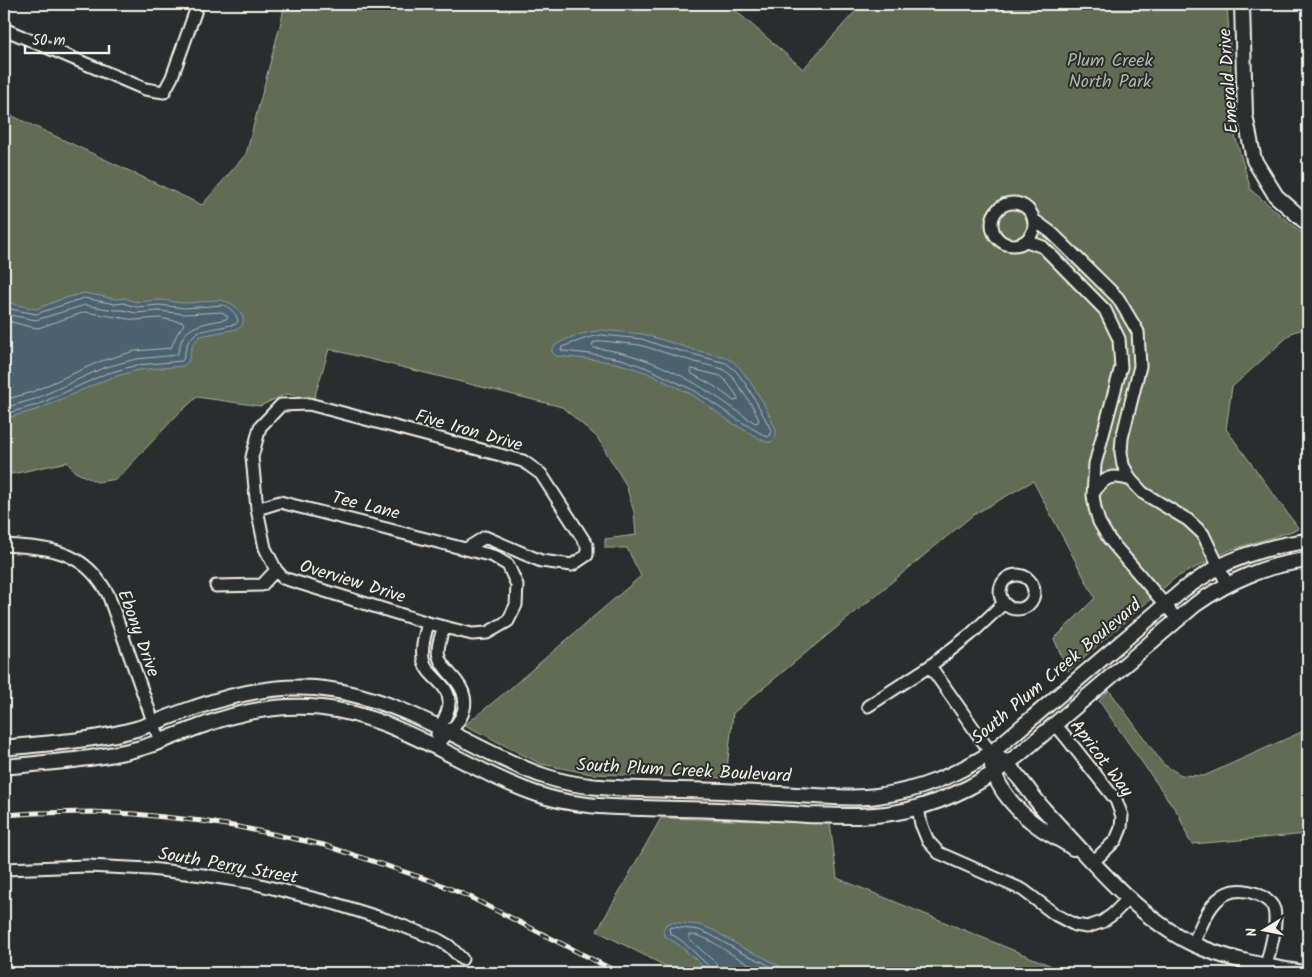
<svg xmlns="http://www.w3.org/2000/svg" width="1312" height="977" font-family="Kalam,sans-serif">
	<style>
		.green { fill: #606c53; stroke: #aaae9e }
		.water { fill: #4c626f; stroke: #8f9b9f }
		.lines { fill: none; stroke-linecap: round; stroke-linejoin: round }
		.shore { stroke: #b1b8b8; stroke-width: 1 }
		.minor-casing { stroke: #f4f1e8; stroke-width: 15 }
		.tertiary-casing { stroke: #f4f1e8; stroke-width: 18 }
		.minor { stroke: #2a2d2e; stroke-width: 11 }
		.tertiary { stroke: #2a2d2e; stroke-width: 14 }
		.rail-casing { stroke: #f4f1e8; stroke-width: 5 }
		.rail { stroke: #2a2d2e; stroke-width: 3; stroke-dasharray: 9; stroke-linecap: butt }
		.labels { text-anchor: middle; stroke-width: 4; stroke-linejoin: round; paint-order: stroke }
		.park-label { font-size: 18px; fill: #b1b5a5; stroke: #2a2d2e }
		.street-label { font-size: 18px; fill: #f4f1e8; stroke: #2a2d2e }
	</style>
	<rect width="100%" height="100%" fill="#2a2d2e"/>
	<filter id="ink" filterUnits="userSpaceOnUse"><feTurbulence type="fractalNoise" baseFrequency=".02" numOctaves="2"/><feDisplacementMap in="SourceGraphic" scale="10" xChannelSelector="R" yChannelSelector="G"/><feConvolveMatrix kernelMatrix="1 2 1 2 8 2 1 2 1" color-interpolation-filters="sRGB"/></filter>
	<g filter="url(#ink)">
		<!-- green -->
		<path class="green" d="M284,4H728L803,69L862,4H1227L1231,61L1230,119L1251,190L1308,238V328L1293,332L1232,387L1226,429L1299,529L1230,550L1175,578L1068,671L1054,639L1095,598L1033,481L973,515L733,713L726,778L591,774L541,764L465,725L507,691L641,576L627,548H605V539L636,535L634,512L626,485L597,437L562,407L329,349L314,399L286,394L260,406L197,397L177,415L117,479L97,482L75,472L67,462L17,473L4,475V112L202,205L246,154L282,18Z
			M1109,690L1163,764L1181,775L1204,776L1308,729V834L1193,844L1189,840L1179,815L1099,701Z
			M661,818L830,823L837,878L1069,973H679L597,931Z"/>
		<!-- water -->
		<path class="water" d="M84,293L116,299L126,298C136,305 148,300 160,300C168,300 175,303 183,303C204,304 226,291 241,313C245,320 244,326 237,329L200,336L193,344L188,362L183,366L138,370L107,379L39,409L4,419V299L13,304L36,309L62,299Z
			M602,330L643,334L698,351L722,356L732,361L740,368L751,383L763,402L776,430V435L774,439L771,442H766L732,423L693,395L645,372L620,364L598,360L556,356L552,352V348C566,336 585,333 602,330Z
			M673,922L700,925L713,930L745,949L763,957L791,973H711L679,945L665,936L663,931L666,924Z"/>
		<g class="lines">
			<!-- shore -->
			<path class="shore" d="M4,305L11,309L36,314L84,298L115,304L124,303L129,305L137,307L159,305L185,308L223,305C230,307 237,314 238,321L236,324L197,332L188,342L183,359L182,361L137,365L105,374L37,405L4,414
				M4,312L10,315L36,320L85,305L114,310H123L136,313L159,311L185,314L222,312L228,317L226,319C211,323 190,323 182,339C180,345 179,350 177,355L136,359L103,368L35,399L4,408
				M4,320L31,327L38,328L85,312L135,320L159,318L182,322L184,324L177,334L171,348L135,351L101,361L32,392L4,400
				M602,335L642,339L662,346L726,363L736,371L747,386L758,405L771,430V435L767,437L735,418L695,391L647,368L621,359L599,355L563,351L561,350L562,347L587,338Z
				M603,341L640,345L695,362L723,369L732,376L753,407L759,420L758,422L755,423C739,413 725,402 709,392C675,370 635,352 594,348L592,346L593,343Z
				M692,369L721,376L726,381L735,393L738,398V400L734,401L714,386L692,374L691,371Z
				M713,973L711,968L682,941L670,933L669,928L673,927L699,930L711,935L742,953L761,961L781,973
				M719,973V969L717,964L689,939V935C707,934 724,951 740,959C749,964 759,968 768,973"/>
			<!-- minor casing -->
			<g class="minor-casing">
				<path id="minor" d="M4,29L145,89L164,92L172,77L198,4
					M992 224a21 21 0 1 1 42 0a21 21 0 1 1-42 0Z
					M1034,220L1052,233L1118,298L1138,332L1140,366L1122,438L1121,452L1123,465L1131,480L1143,493L1188,520L1203,534L1227,584
					M1027,241L1043,247L1105,310L1119,339L1121,367L1095,464L1093,495L1095,508L1099,522L1109,539L1178,620
					M1093,494C1104,476 1112,474 1131,480
					M257,509L280,502L493,556L508,565L517,585L516,605L508,621L487,633L472,634L428,623L283,578L276,570L265,548L257,509L252,457L260,427L281,405L309,404L523,461L541,474L587,545V555L572,565L541,561L485,537L466,549
					M4,545C38,547 74,548 97,578C101,583 105,589 108,594L160,741
					M1000 592a17 17 0 1 1 34 0a17 17 0 1 1-34 0Z
					M216,586L262,585L276,570
					M428,623C425,635 420,649 424,662C428,677 449,684 449,701C450,712 441,724 437,734
					M930,666L991,753
					M868,706L930,666L971,634L1004,603
					M1055,724L1065,736L1116,800L1122,816L1121,828L1116,840L1093,862
					M434,746C454,730 477,708 457,682C451,674 442,667 439,657C436,648 441,636 444,627
					M918,807L921,824L928,841L939,853L1023,890L1056,915L1075,925L1087,927L1102,922L1113,914L1129,898
					M4,869L87,866L150,869L203,875L249,882L336,904L387,920L437,939L449,946L462,959
					M1193,944C1206,915 1217,879 1257,894C1263,897 1272,902 1274,909C1278,925 1270,949 1266,966"/>
			</g>
			<!-- tertiary casing -->
			<g class="tertiary-casing">
				<path id="tertiary" d="M1242,4L1245,115L1254,160L1276,196L1308,224
					M4,748C48,743 93,741 136,729C156,723 175,714 194,708C233,694 273,685 315,688C376,693 429,722 483,749C503,759 523,769 544,776C575,787 608,788 640,789C668,790 695,790 722,791C753,793 784,794 815,796C835,797 856,799 877,796C922,790 952,776 991,753L1184,589C1195,582 1206,574 1217,568C1245,553 1277,545 1308,541
					M1000,758C1019,773 1030,795 1047,813C1088,857 1138,918 1193,944C1228,960 1265,966 1303,973
					M992,766C998,791 1019,813 1039,827C1050,835 1062,840 1073,848
					M4,767C50,762 96,760 141,748C161,742 181,733 201,726C236,713 272,705 310,707C393,711 461,768 537,794C571,806 607,807 642,808C667,809 692,809 717,810C747,811 777,813 807,815C843,816 873,818 908,810C952,799 986,781 1021,753L1196,604C1231,580 1265,565 1308,560"/>
			</g>
			<!-- minor -->
			<use href="#minor" class="minor"/>
			<!-- tertiary -->
			<use href="#tertiary" class="tertiary"/>
			<!-- rail casing -->
			<g class="rail-casing">
				<path id="rail" d="M4,815L35,813L91,812L135,814L202,821L239,827L324,845L432,881L470,897L619,973"/>
			</g>
			<!-- rail -->
			<use href="#rail" class="rail"/>
		</g>
	</g>
	<g class="labels">
		<!-- park labels -->
		<g class="park-label">
			<text x="1110" y="66">Plum Creek<tspan x="1110" dy="21">North Park</tspan></text>
		</g>
		<!-- street labels -->
		<g class="street-label">
			<text transform="translate(1228 81) rotate(-94)" y="6">Emerald Drive</text>
			<text transform="translate(469 430) rotate(16)" y="6">Five Iron Drive</text>
			<text transform="translate(366 505) rotate(14)" y="6">Tee Lane</text>
			<text transform="translate(353 581) rotate(17)" y="6">Overview Drive</text>
			<text transform="translate(139 633) rotate(70)" y="6">Ebony Drive</text>
			<text transform="translate(1056 671) rotate(-40)" y="6">South Plum Creek Boulevard</text>
			<text transform="translate(1102 758) rotate(53)" y="6">Apricot Way</text>
			<text transform="translate(684 770) rotate(3)" y="6">South Plum Creek Boulevard</text>
			<text transform="translate(228 865) rotate(10)" y="6">South Perry Street</text>
		</g>
	</g>
	<!-- margin -->
	<rect width="1312" height="977" fill="none" stroke="#2a2d2e" stroke-width="20"/>
	<rect x="10" y="10" width="1292" height="957" fill="none" stroke="#f4f1e8" stroke-width="2" filter="url(#ink)"/>
	<!-- north arrow -->
	<g transform="translate(1264 930) rotate(260)" stroke="#2a2d2e" stroke-width="4" paint-order="stroke">
	<path d="M0-4L9 19L0 12L-9 19Z" fill="#f4f1e8"/>
	<text y="-8" font-size="14" font-weight="bold" text-anchor="middle" fill="#f4f1e8">N</text>
	</g>
	<!-- scale -->
	<path d="M25 45v8h84v-8" fill="none" stroke="#f4f1e8" stroke-width="2.5"/>
	<text x="32" y="45" font-size="15" fill="#f4f1e8" stroke="#2a2d2e" stroke-width="4" paint-order="stroke">50 m</text>
</svg>
